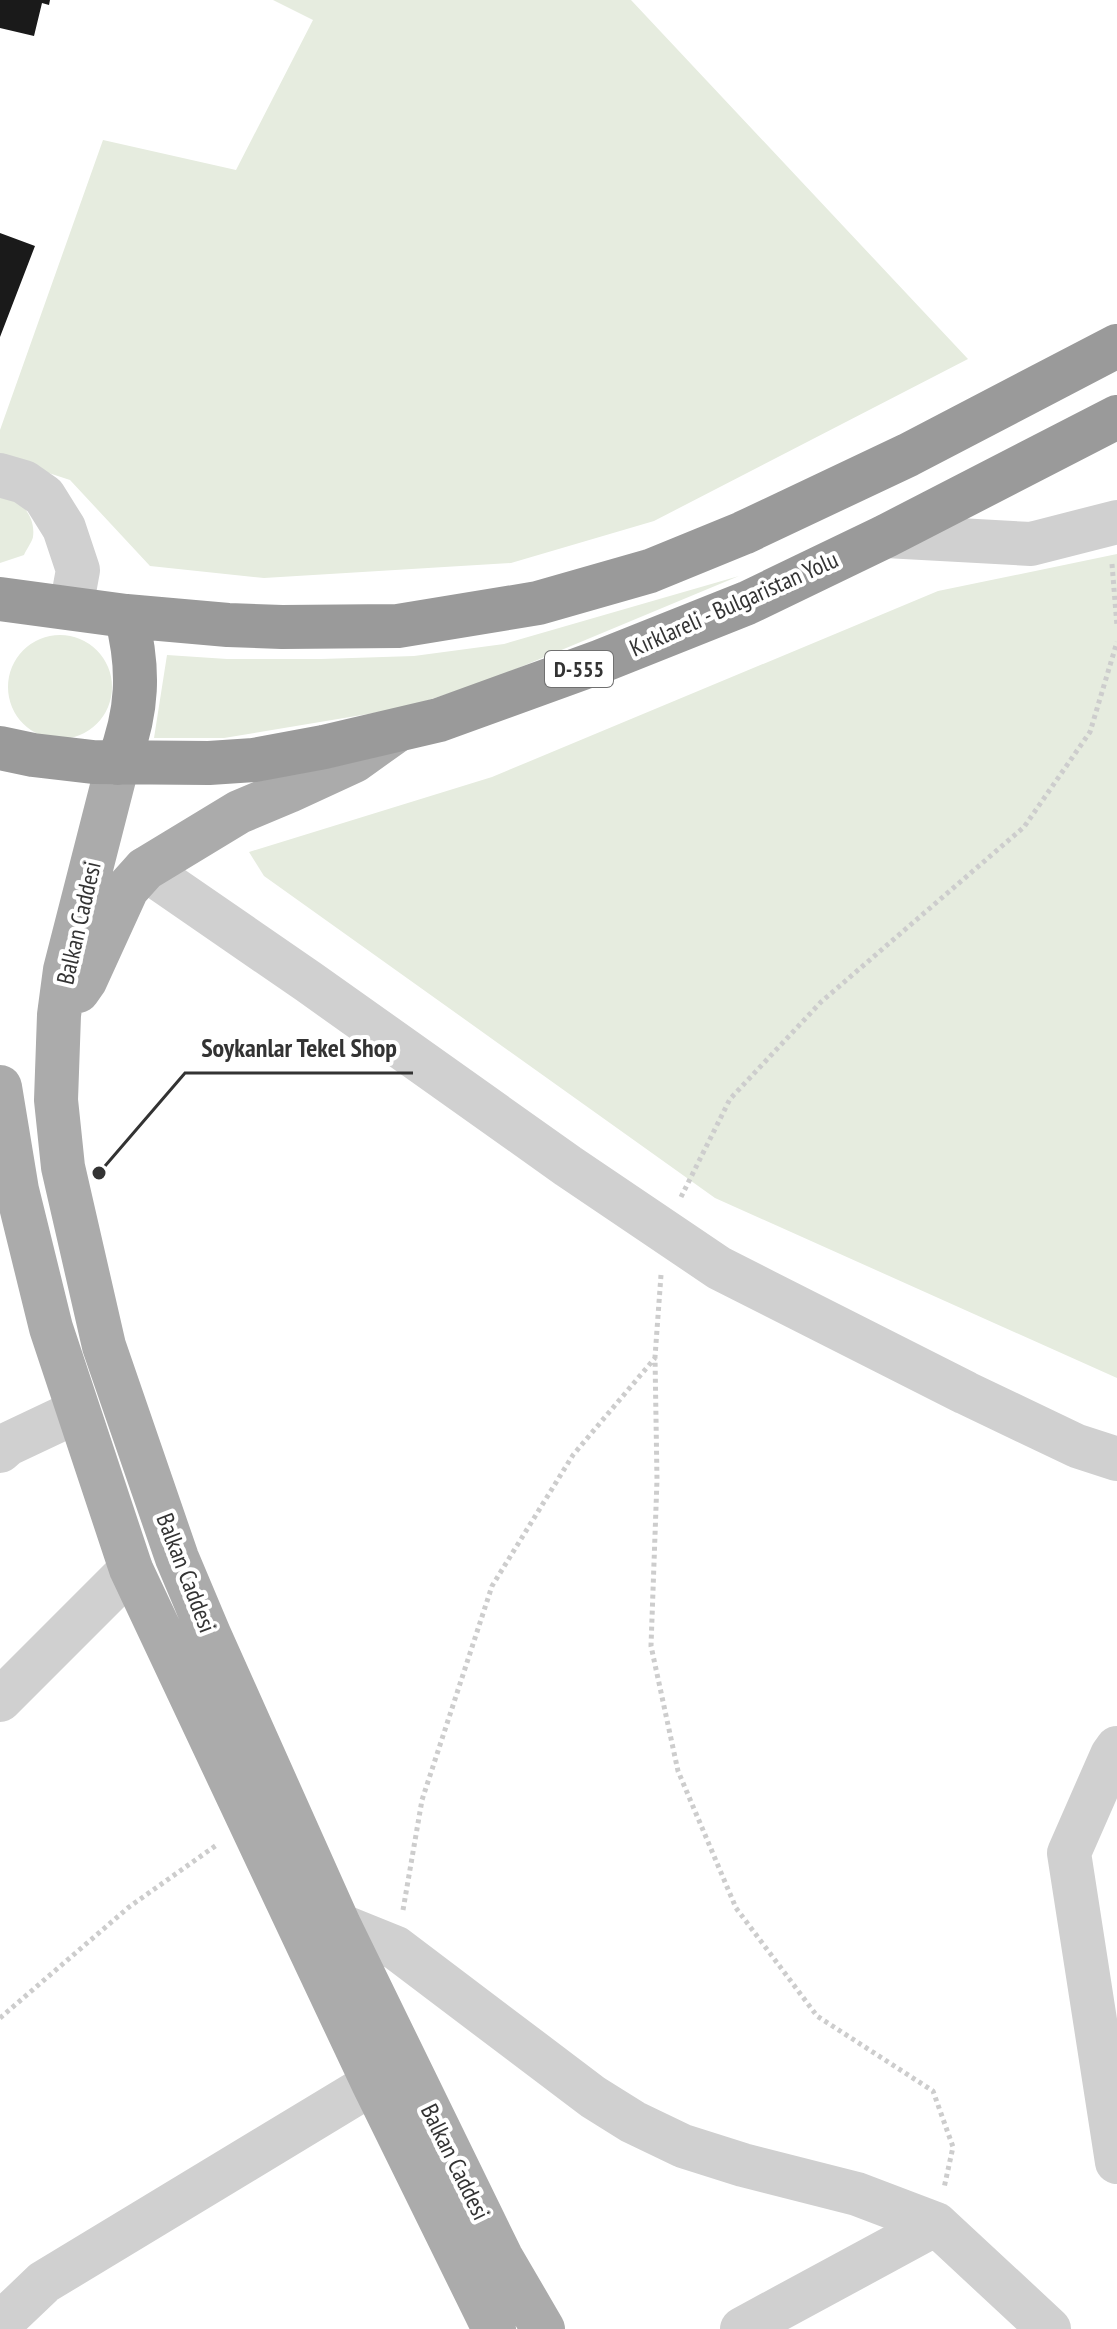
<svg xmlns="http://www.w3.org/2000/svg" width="1117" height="2329" font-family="'PT Sans Narrow',sans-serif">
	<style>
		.green { fill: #e6ecdf }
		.building { fill: #1a1a1a }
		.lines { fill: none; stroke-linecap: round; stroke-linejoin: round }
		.path { stroke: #cdcdcd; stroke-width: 5; stroke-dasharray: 4 4; stroke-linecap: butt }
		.minor { stroke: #d0d0d0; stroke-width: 44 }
		.major { stroke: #ababab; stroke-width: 44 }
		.highway { stroke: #9a9a9a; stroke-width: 44 }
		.labels { text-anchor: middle; stroke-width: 8; stroke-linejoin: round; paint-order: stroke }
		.shield { fill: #fff; stroke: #707070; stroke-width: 2 }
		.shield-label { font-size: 22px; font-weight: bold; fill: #333 }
		.street-label { font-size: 24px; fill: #333; stroke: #fff }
		.leader { fill: none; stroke: #333; stroke-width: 3 }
		.callout-dot { fill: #333; stroke: #fff; stroke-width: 3 }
		.callout-label { font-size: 26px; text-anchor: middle; font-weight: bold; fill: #333; stroke: #fff; stroke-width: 8; stroke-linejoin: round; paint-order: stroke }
	</style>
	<rect width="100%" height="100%" fill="#fff"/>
	<!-- green -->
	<path class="green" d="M273,0H631L968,359L654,521L511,563L264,578L150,566L70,480L0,457V430L103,140L236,170L313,20Z
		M0,493C19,498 36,515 33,537C32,542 26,550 24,555L0,563Z
		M1117,554V1378L715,1198L264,876L249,852L492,777L938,591Z
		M739,576L487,681L404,708L224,738H154L167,655L227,659H321L414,656L504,644Z
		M8 687a52 52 0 1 1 104 0a52 52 0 1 1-104 0Z"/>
	<!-- building -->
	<path class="building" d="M0,0H50L49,5L42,3L34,36L0,28Z
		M0,233L35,246L0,337Z"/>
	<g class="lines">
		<!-- path -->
		<path class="path" d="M1112,564L1117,626
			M681,1197L730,1099L821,1002L1024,827L1090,732L1117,642
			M661,1275L655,1357L657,1480L651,1646L678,1771L736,1908L817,2016L933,2091L953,2147L944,2188
			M403,1910L422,1800L492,1586L573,1455L655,1358
			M0,2018L129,1907L218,1844"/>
		<!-- minor -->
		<path class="minor" d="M0,475L24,482L44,496L64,528L78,570L71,608
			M886,536L1031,544L1117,522
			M145,869L309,982L568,1166L719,1268L966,1393L1077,1446L1117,1459
			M0,1451L8,1444L78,1411
			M0,1700L131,1569
			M1117,1748L1112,1755L1069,1853L1117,2162
			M339,1925L396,1948L593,2097L633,2122L683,2146L743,2165L857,2194L936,2224L1049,2329
			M0,2324L44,2282L373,2083
			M742,2329L936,2224"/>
		<!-- major -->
		<path class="major" d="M118,763L65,970L59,1015L56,1100L63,1167L104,1346L177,1558L209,1634L339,1925L501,2257L543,2329
			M78,991L85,981L127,889L145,869L239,812L289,791L354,761L396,731
			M0,1087L17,1190L51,1328L131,1569L373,2083L494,2329"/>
		<!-- highway -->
		<path class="highway" d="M0,599L126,616L228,625L282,627L398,626L538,603L650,571L743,533L908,455L1117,346
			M0,748L33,755L93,762L209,763L254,760L324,747L439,720L599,662L747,603L886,536L1117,417
			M118,763C138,712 140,669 126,616"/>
	</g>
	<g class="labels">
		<!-- shield labels -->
		<rect class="shield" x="545" y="651" width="68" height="36" rx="6"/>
		<g class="shield-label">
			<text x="579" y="677">D-555</text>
		</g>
		<!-- street labels -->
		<g class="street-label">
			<text transform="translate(734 604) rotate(-24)" y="8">Kırklareli - Bulgaristan Yolu</text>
			<text transform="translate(79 923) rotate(-77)" y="8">Balkan Caddesi</text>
			<text transform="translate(186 1573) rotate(69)" y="8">Balkan Caddesi</text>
			<text transform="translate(455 2162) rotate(64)" y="8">Balkan Caddesi</text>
		</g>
	</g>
	<!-- callouts -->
	<path class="leader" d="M99 1173L185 1073H413"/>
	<circle class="callout-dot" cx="99" cy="1173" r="8"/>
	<g class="callout-label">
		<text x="299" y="1057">Soykanlar Tekel Shop</text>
	</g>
</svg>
